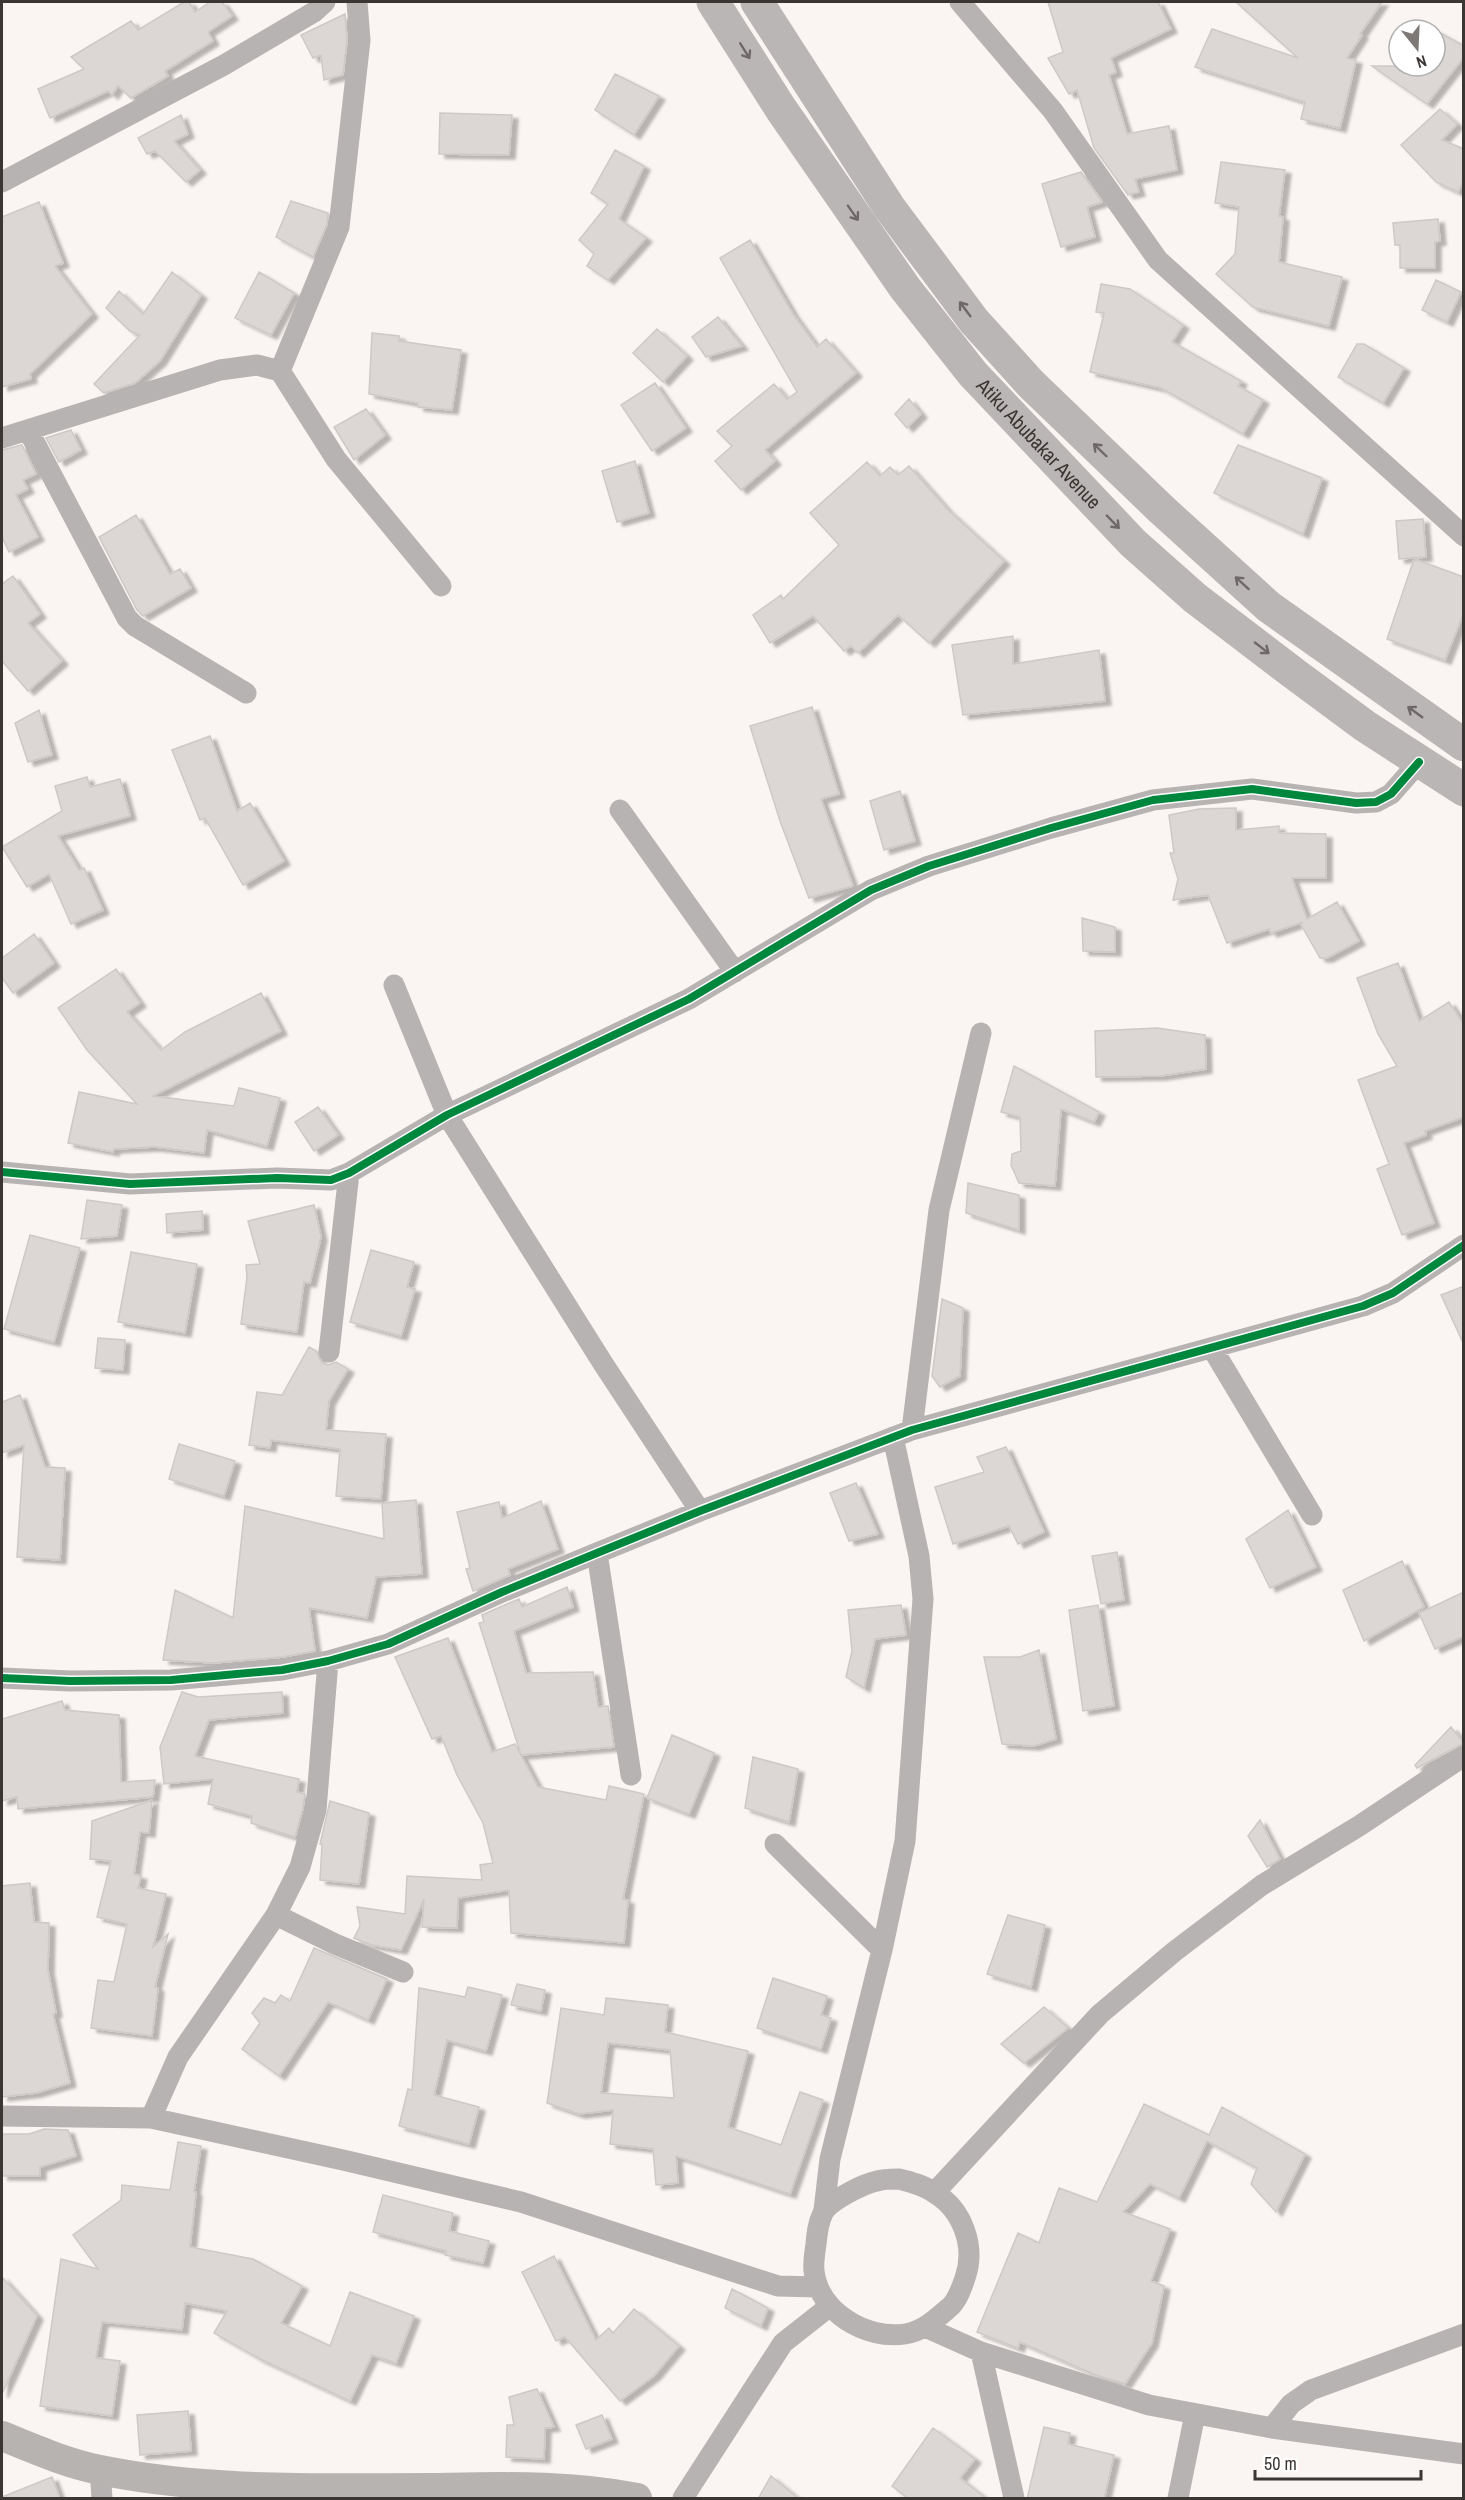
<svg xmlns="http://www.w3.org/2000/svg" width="1465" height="2500" font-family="'Archivo Narrow',sans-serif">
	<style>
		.building { fill: #dcd7d5; stroke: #cdc9c7; stroke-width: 1.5; fill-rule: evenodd; filter: url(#shadow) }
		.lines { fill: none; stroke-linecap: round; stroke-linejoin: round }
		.street { stroke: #b6b3b2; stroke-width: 21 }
		.secondary { stroke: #b6b3b1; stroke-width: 30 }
		.primary { stroke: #bab6b5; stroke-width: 33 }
		.cycleway-casing { stroke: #fff; stroke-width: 11 }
		.cycleway { stroke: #00873e; stroke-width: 8 }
		.oneway { stroke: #6e6968 }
		.labels { text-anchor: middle; stroke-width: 4.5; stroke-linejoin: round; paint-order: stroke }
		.street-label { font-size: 20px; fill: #3b3634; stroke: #fff }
	</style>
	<defs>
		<filter id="shadow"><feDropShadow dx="6" dy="4" stdDeviation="1.5" flood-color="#0004"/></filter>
	</defs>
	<rect width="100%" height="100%" fill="#faf4f2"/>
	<!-- building -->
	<path class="building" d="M184,2H189L195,12L210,2H222L232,16L208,32L213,41L165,71L168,76L131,98L118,86L112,95L108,91L50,118L38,89L84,69L71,57L131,21L138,30Z
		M1048,2H1158L1171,29L1111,58L1116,72L1109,75L1127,134L1169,126L1177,170L1135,179L1139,192L1128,195L1094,148L1077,90L1069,94L1048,58L1063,52Z
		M1236,2H1382L1360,34L1362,35L1347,58L1356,60L1340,128L1301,119L1305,102L1195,67L1212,29L1298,58Z
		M345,14L347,40L343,75L324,80L321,55L313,58L301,35Z
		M1435,30L1464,46V57L1427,104L1372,66H1435Z
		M615,74L659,96L634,135L595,110Z
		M1440,109L1457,124L1442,140L1464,149V179L1458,192L1436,182L1401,145Z
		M440,113L512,115L509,155L439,154Z
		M181,115L188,134L174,141L200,170L186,182L155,151L147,154L138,138Z
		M615,150L644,166L619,219L646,238L608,280L587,266L594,254L579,240L608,204L591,193Z
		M1221,162L1285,170L1279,216L1283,217L1279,262L1342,277L1329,326L1253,307L1216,274L1235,254L1239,207L1215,203Z
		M1081,172L1102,202L1087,207L1095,237L1061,247L1042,184Z
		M291,201L328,213L327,224L313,257L276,237Z
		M39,202L63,263L55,266L92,314L30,374L31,379L2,387V217Z
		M1438,219L1440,241L1435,242V268H1400V245H1395L1393,223Z
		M750,240L793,314L817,347L826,339L856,373L765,450L775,461L741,490L715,461L732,446L717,431L774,384L787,399L797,392L720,258Z
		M172,272L201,295L160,361L135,383L104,393L94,384L140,335L130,331L106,308L119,291L143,314Z
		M259,272L294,293L271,335L235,318Z
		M1436,280L1461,292L1447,322L1422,310Z
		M1101,284L1130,289L1183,325L1172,342L1241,381L1238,386L1263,400L1243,434L1161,388L1090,372L1104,313L1096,312Z
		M718,317L742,346L706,357L692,337Z
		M657,329L687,356L663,382L633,353Z
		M372,333L399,336V341L461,350L452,410L418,407V403L369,394Z
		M1357,344H1364L1404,368L1383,403L1338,377Z
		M655,383L686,428L652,451L621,405Z
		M909,399L921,414L907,428L895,414Z
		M366,409L385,435L354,460L334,427Z
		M71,430L81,450L59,462L46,438Z
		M22,445L36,474L23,480L28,489L16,495L38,537L9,552L2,537V450Z
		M1238,445L1322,478L1303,534L1214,493Z
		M635,461L649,513L617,522L602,471Z
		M867,462L880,476L890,467L898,475L909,466L948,510L1004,561L929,643L898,615L858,653L851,646L844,651L813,616L770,643L753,615L781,595L783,599L839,545L810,513Z
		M136,515L170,574L180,569L191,588L143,616L137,610L99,537Z
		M1423,519L1426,557L1399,559L1396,521Z
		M1414,559L1464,577V612L1445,660L1387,639Z
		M13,576L40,614L28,623L62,661L28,691L2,661V584Z
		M1013,636V664L1099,650L1105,701L963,715L952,645Z
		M812,707L839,794L821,799L853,886L809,898L780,821L750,726Z
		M39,710L52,755L28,762L15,723Z
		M210,736L237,811L250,803L284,861L243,885L205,818L200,820L172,750Z
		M87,777L90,787L120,779L130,816L58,836L79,870L84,868L103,910L71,924L49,874L27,887L2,847L62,811L55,786Z
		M900,791L915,841L884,850L870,801Z
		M1236,808V830L1279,826V833L1326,834V878H1292L1307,919L1337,902L1359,941L1327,958H1320L1300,923L1303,922L1271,933L1269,929L1227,943L1208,895L1173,900L1178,879L1170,853H1174L1169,815L1199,809Z
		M1082,918L1115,927V952L1083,951Z
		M34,934L54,963L13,993L2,978V958Z
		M1398,963L1419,1021L1449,1002L1464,1025V1117L1425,1131L1426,1135L1404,1143L1434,1223L1402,1235L1377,1169L1389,1164L1358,1080L1397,1066L1378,1034L1357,978Z
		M116,969L140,1003L127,1012L161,1050L185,1032L261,993L281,1031L153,1096L234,1106L239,1088L280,1098L267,1146L207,1130L204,1153L155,1147L114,1149L113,1152L68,1143L79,1092L137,1104L87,1050L58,1008Z
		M1157,1028L1205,1035L1206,1069L1160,1076L1096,1077L1095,1031Z
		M1014,1066L1099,1112L1094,1122L1061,1109L1055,1186L1019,1183L1011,1165L1012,1154L1021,1151L1020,1117L1001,1112Z
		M318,1107L338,1135L314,1151L295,1122Z
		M968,1183L1019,1195V1230L966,1213Z
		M87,1200L122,1205L117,1236L81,1239Z
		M314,1205L321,1237L310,1283L304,1282L297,1332L241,1324L247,1277L246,1265L260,1264L248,1221Z
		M202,1211L203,1230L167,1233L166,1214Z
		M30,1235L80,1248L54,1342L4,1329Z
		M371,1250L414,1262L407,1287L415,1289L401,1336L350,1322Z
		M131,1252L197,1264L185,1333L118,1322Z
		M1464,1286V1345L1441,1295Z
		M942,1299L963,1308L960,1376L940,1387L932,1376Z
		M98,1338L125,1340L123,1370L95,1368Z
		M309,1347L316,1351L322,1363L328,1365L336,1362L348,1369L329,1401L326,1430L386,1434L381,1499L336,1496L340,1449L271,1440L270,1448L249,1445L257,1392L282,1395Z
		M20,1395L45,1467L65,1468L60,1560L17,1557L24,1445L2,1453V1402Z
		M179,1444L235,1461L224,1496L169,1479Z
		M1006,1447L1044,1532L1018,1544L1009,1526L953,1544L935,1487L984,1472L977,1457Z
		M856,1483L878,1534L849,1541L830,1493Z
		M416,1500L422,1574L376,1577L367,1618L309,1608L315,1651L283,1657L214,1663L163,1660L175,1590L233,1618L245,1506L384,1539L382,1503Z
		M541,1501L558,1549L508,1569L510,1575L473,1591L466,1569L470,1568L457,1512L499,1502L502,1518Z
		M1288,1510L1316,1567L1270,1588L1246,1539Z
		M1117,1552L1124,1600L1101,1604L1092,1556Z
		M1402,1561L1424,1607L1364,1641L1343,1590Z
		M567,1587L573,1607L514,1631L526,1673L593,1672L598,1707L608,1706L614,1747L521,1755L479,1623L484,1622L482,1615L507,1604L519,1599L522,1607Z
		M1464,1592V1636L1435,1649L1419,1613Z
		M901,1605L906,1635L875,1639L864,1688L846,1677L852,1651L848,1610Z
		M1098,1605L1114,1706L1083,1711L1069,1610Z
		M448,1638L492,1752L515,1744L538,1787L606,1800L609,1786L644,1794L623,1899L628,1900L624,1943L511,1933L509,1890L458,1898L457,1928L422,1927L424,1899L401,1950L371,1945L354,1938L360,1926L357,1907L405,1914L407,1876L482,1880L480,1865L493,1863L483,1823L457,1775L441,1736L432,1739L395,1657Z
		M1039,1650L1056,1739L1034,1746L1002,1744L984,1657H1020Z
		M182,1692L198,1697L282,1692L283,1713L209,1720L195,1756L299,1779L297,1792L305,1794L303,1808L295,1837L251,1823L252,1816L208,1804L213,1779L164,1784L160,1747Z
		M62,1701L65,1710L119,1715L121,1782L155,1780L153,1797L18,1809L17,1797L2,1801V1719Z
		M1451,1727L1464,1743L1417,1768L1415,1765Z
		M672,1735L714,1753L689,1814L647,1798Z
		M753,1757L798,1769L789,1822L745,1808Z
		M152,1800L149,1833L140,1832L134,1874L141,1876L138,1888L166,1894L153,1947L168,1934L155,1987L158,1988L152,2036L91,2028L98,1980L114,1982L127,1924L97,1917L111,1861L90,1859L92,1821Z
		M330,1801L369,1813L359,1884L320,1880L322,1845L320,1844Z
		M1260,1820L1280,1859L1267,1867L1248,1836Z
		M30,1883L34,1922L49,1923L48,1970L56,2013L53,2014L70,2083L36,2093L2,2097V1886Z
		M1008,1915L1045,1925L1031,1987L987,1974Z
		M314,1948L387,1979L368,2020L328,2002L279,2076L242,2049L260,2023L252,2013L264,1998L275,2003L281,1995L290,2001Z
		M773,1978L827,1996L821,2015L831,2018L821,2049L757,2028Z
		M517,1984L545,1990L541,2011L511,2005Z
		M468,1987L502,1995L486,2051L447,2040L434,2095L479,2107L469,2144L399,2126L408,2089L412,2090L419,1988L465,1997Z
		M606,1998L668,2005L665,2032L748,2051L728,2127L781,2145L800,2092L823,2100L790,2194L676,2156L678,2183L656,2185L653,2149L610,2144L613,2110L579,2114L547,2103L561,2008L604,2015ZM608,2043L670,2050L674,2098L601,2093Z
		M1044,2007L1068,2028L1024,2063L1001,2044Z
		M1144,2104L1209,2135L1222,2107L1305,2154L1276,2212L1251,2184L1257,2168L1207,2141L1179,2198L1150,2184L1123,2212L1170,2229L1151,2281L1164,2286L1152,2343L1125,2384L1096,2375L1020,2342L1018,2348L977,2332L1018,2233L1039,2243L1059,2188L1097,2202Z
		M44,2129L68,2130L76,2156L40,2167V2176H2V2134H29Z
		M178,2142L201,2146L194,2192H196L190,2247L253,2259L302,2286L281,2323L330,2346L350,2292L414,2316L396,2363L372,2355L350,2401L260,2359L214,2333L227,2311L185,2303L182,2330L102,2322L96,2358L120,2361L112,2416L40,2406L61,2259L98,2269L73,2235L121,2200L122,2185L170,2190Z
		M383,2195L453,2213L449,2231L489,2241L483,2263L445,2255L446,2251L373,2232Z
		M554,2256L596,2340L609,2328L613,2333L634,2309L679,2346L654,2376L620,2401L565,2337L556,2341L522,2272Z
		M2,2277L37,2316L2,2394Z
		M732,2289L768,2308L761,2326L725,2308Z
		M537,2389L554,2427L545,2428L544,2459L506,2457L507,2425H514L509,2397Z
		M188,2411L191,2451L140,2455L137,2415Z
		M602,2415L612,2439L586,2449L576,2425Z
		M1044,2427L1070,2433L1068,2444L1114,2455L1104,2499H1027Z
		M933,2428L975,2459L960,2478L987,2499H909L892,2486Z
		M771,2476L799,2499H758Z
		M52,2477L60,2499H2V2497Z"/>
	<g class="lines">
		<!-- street -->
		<path class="street" d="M960,2L1053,111L1158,260L1464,536
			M2,182L224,65L314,12L325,2
			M280,371L339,227L360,40L357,2
			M28,430L127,618L135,626L246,693
			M2,438L220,370L257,365L280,371L336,459L441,586
			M620,810L735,972
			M394,985L447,1115L604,1365L700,1511
			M2,1172L130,1184L277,1178L331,1180L349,1173L447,1115L689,999L871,890L929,866L1051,828L1153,800L1252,789L1356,803L1376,802L1391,794L1419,762
			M1212,1348L1312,1515
			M329,1352L349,1173
			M912,1430L939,1210L981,1033
			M597,1553L631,1775
			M2,1678L70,1681L171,1680L282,1670L328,1661L388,1644L502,1592L597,1553L700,1511L912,1430L1363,1306L1393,1293L1464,1245
			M775,1844L882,1950
			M276,1915L335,1944L403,1972
			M2,2116L151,2118L343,2160L521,2202L778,2286L818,2287
			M151,2118L178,2057L276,1915L300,1867L316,1810L328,1661
			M899,2179C911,2182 923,2185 933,2192C963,2209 976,2247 965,2278C962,2287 958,2299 951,2306C937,2318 924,2331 905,2334C866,2340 819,2312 814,2271C813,2262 815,2252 816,2244C817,2233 818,2223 823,2213C829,2201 863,2184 877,2181C883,2179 892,2179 899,2179Z
			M935,2192L1100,2014L1175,1951L1262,1885L1359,1826L1464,1756
			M824,2210L830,2159L882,1950L905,1841L923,1599L919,1556L893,1437
			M925,2327L981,2352L1149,2405L1272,2428L1464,2454
			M981,2352L1014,2498
			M1272,2428L1291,2404L1311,2390L1464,2334
			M100,2470L102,2498
			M683,2498L783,2343L830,2306
			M1178,2498L1195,2414"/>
		<!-- secondary -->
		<path class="secondary" d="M2,2436C34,2449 66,2463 100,2470C207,2492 320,2488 428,2488C498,2487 568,2484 637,2498"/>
		<!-- primary -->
		<g class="primary">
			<path id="s1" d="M713,2L781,109L905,288L973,374L1133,543L1195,598L1296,675L1365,726L1464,790"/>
			<path d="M757,2L889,207L974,321L1031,384L1161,509L1269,607L1464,745"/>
		</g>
		<!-- cycleway casing -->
		<g class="cycleway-casing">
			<path id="cycleway" d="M2,1172L130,1184L277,1178L331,1180L349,1173L447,1115L689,999L871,890L929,866L1051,828L1153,800L1252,789L1356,803L1376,802L1391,794L1419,762
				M2,1678L70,1681L171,1680L282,1670L328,1661L388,1644L502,1592L597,1553L700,1511L912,1430L1363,1306L1393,1293L1464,1245"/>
		</g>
		<!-- cycleway -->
		<use href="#cycleway" class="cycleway"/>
	</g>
	<!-- one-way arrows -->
	<defs><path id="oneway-shaft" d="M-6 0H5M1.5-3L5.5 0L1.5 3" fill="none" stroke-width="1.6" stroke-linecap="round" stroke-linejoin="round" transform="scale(1.5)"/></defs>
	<g class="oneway">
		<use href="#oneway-shaft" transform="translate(745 51) rotate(58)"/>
		<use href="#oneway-shaft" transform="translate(853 213) rotate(55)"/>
		<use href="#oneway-shaft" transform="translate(965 309) rotate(-127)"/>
		<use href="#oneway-shaft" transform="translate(1100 450) rotate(-136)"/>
		<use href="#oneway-shaft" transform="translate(1113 522) rotate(46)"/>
		<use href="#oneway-shaft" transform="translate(1242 583) rotate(-138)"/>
		<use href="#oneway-shaft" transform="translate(1262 648) rotate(38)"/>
		<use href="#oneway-shaft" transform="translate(1415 712) rotate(-144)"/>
	</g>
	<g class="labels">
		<!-- street labels -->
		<g class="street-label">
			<text dy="7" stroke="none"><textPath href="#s1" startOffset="550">Atiku Abubakar Avenue</textPath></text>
		</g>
	</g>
	<!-- border -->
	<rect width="1465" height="2500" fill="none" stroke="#3b3634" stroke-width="6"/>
	<!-- north arrow -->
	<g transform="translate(1417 48) rotate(162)"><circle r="28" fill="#ffffff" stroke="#b1afae" stroke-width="1.5"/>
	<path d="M0-4.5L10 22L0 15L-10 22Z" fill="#7e7876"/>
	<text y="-9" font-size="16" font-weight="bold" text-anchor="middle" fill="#3b3634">N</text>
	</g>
	<!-- scale -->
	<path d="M1255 2470v9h166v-9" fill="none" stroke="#3b3634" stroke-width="3"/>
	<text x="1264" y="2470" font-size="18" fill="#3b3634" stroke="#ffffff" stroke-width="4.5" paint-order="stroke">50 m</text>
</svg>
